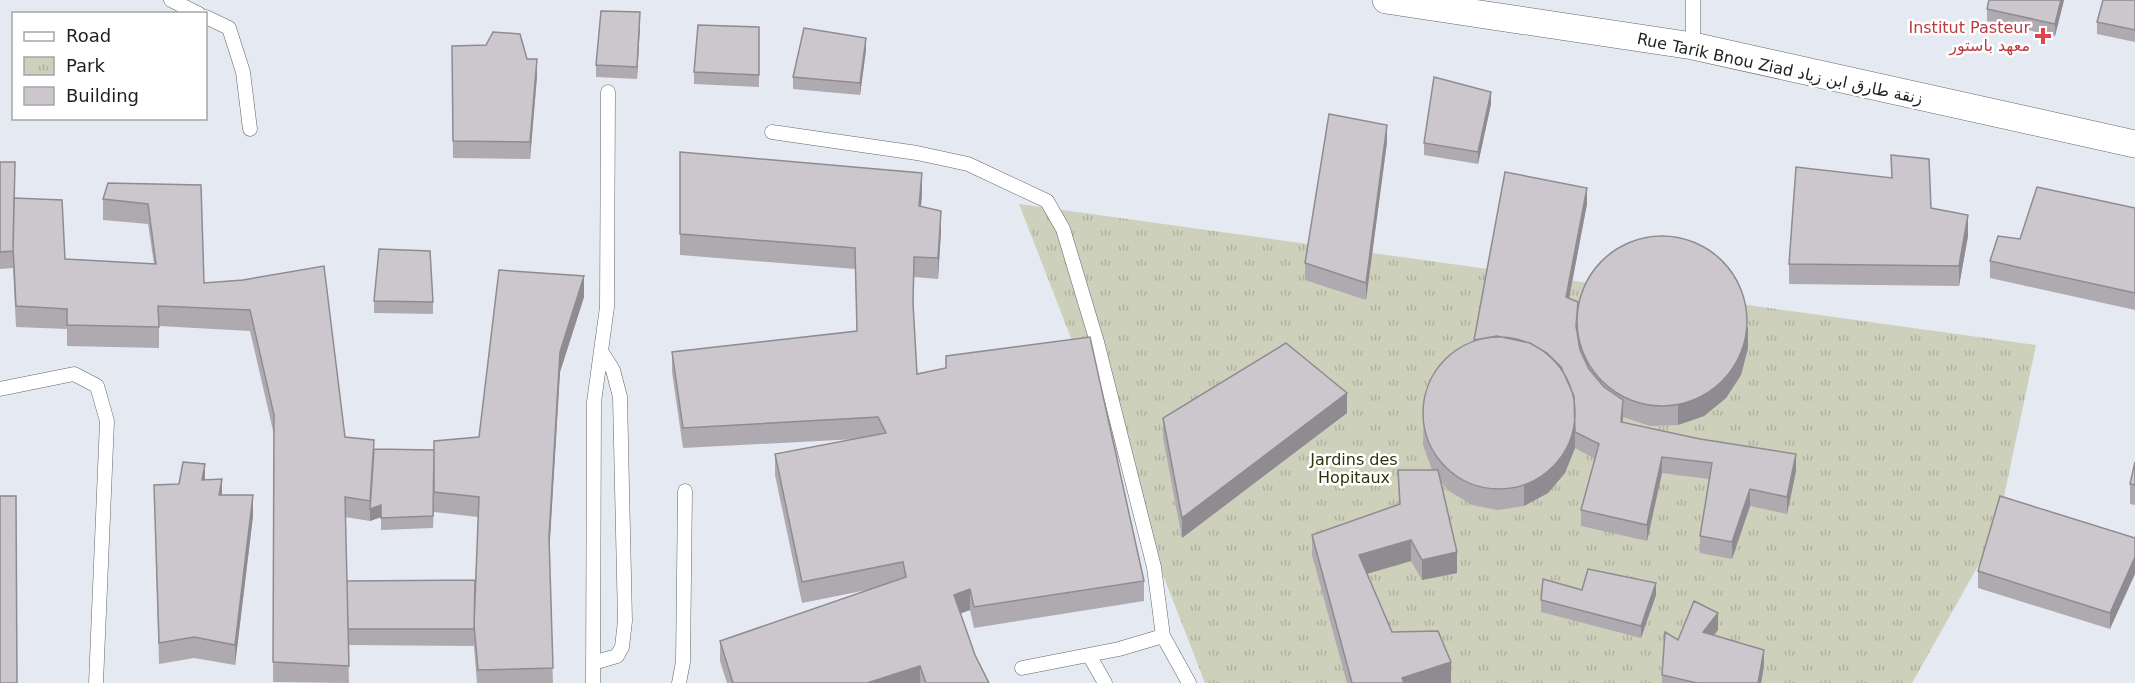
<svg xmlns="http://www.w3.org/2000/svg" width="2135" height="683" font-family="'DejaVu Sans',Vazirmatn,sans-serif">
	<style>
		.park { fill: url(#park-tufts) }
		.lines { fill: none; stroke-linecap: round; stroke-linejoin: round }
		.lane-casing { stroke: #61666c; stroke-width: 15 }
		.street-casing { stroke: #61666c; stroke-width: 28 }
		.lane { stroke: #fff; stroke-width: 14 }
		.street { stroke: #fff; stroke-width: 27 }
		.wall { fill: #afaab0; fill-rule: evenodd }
		.shaded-wall { fill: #8f8b90 }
		.building { fill: #ccc6cd; stroke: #8f8b90; stroke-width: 1.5 }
		.health-dot { fill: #e0444e; stroke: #fff; stroke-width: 2 }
		.labels { text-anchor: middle; stroke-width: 5; stroke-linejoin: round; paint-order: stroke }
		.health-label { font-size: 16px; fill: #be3a42; stroke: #fff; text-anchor: end }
		.street-label { font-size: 16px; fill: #1c1e20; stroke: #fff }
		.park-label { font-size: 16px; fill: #31330a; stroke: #fff }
	</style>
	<defs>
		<pattern id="park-tufts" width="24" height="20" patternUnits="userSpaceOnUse" patternTransform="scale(1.5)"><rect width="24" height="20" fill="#cdd0ba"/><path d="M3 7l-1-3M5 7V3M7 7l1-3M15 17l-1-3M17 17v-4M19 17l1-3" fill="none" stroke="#afb2a0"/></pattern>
	</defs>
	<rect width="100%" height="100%" fill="#e5eaf2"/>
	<!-- park -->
	<path class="park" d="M1019,204L2036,345L1996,534L1912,683H1205Z"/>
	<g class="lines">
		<!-- lane casing -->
		<g class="lane-casing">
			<path id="lane" d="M171,0L199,14
				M1693,0V46
				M206,17L229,28L243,72L250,129
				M772,132L917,153L968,164L1047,201L1063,229L1097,342L1154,567L1163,636L1189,683
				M0,389L74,374L97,386L107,421L96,683
				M1089,655L1105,683
				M593,663L617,656L622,647L625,621L620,397L613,370L601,351
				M1022,668L1119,649L1163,636
				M593,683L594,402L607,307L608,92
				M679,683L683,662L685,491"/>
		</g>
		<!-- street casing -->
		<g class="street-casing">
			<path id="street" d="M1386,0L1693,46L2135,144"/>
		</g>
		<!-- lane -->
		<use href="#lane" class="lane"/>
		<!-- street -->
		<use href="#street" class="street"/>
	</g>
	<!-- wall -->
	<path class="wall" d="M1989,0H2064L2055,36L1987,21V9Z
		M2135,0V42L2097,34V22Z
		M640,24L637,79L596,77V65Z
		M759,27V87L694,84V72Z
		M452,46L527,59L537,76L530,159L453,158Z
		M866,50L860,95L793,89V77Z
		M1491,104L1478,164L1424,155V143Z
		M1387,142L1366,300L1305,280V263Z
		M680,152L922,194L921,207L941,231L938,279L914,277L913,310L917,374L1144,581V601L974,628L970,610L960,613L975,655L989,683H727L720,661V641L872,589L802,603L775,475V454L857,439L683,448L672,372V352L857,331L855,269L680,255Z
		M1891,155L1931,208L1968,236L1959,286L1789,284V264L1891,178Z
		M0,162L15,198L65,259L154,264L148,224L103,220V199L201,185L204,283L243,280L345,437L374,449L434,450L479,437L584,297L560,372L549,551L553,683H477L474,646L348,645L349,683L273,682L274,435L250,331L159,326V348L67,346V329L16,327L13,268L0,269ZM434,503V512L478,517L475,606L347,581L345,517L370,521L381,517V530L433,528Z
		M1587,204L1569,298L1578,302L1748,348L1741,375L1726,398L1704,416L1678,425L1650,426L1623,417V422L1796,471L1787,514L1750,506L1732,559L1700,553V536L1709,479L1662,473L1647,541L1581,526V510L1595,459L1575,448L1565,473L1548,493L1524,506L1498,510L1472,505L1449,491L1441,482L1457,573L1422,580L1411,561L1367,574L1392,632L1451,683H1347L1312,555V535L1399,505L1398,470H1432L1423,445L1424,398L1474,340Z
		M2135,208V310L1990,278V261L2020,239Z
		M374,301L433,302V314L374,313Z
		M1347,413L1182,538L1163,438V418Z
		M2135,462V505L2130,504V484Z
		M205,480L222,495L253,516L235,665L194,658L159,664L154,485L179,484Z
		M2135,538L2110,629L1978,588V571Z
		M1582,590L1656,595L1641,638L1541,612V600Z
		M1718,630L1714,635L1764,666L1761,683H1662V675L1678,640Z"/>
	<!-- shaded-wall -->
	<path class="shaded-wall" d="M2061,0H2064L2055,36V24Z
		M640,12V24L637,79V67Z
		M866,38V50L860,95V83Z
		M537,59V76L530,159V142Z
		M1491,92V104L1478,164V152Z
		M1387,125V142L1366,300V283Z
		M922,173V194L919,227V206Z
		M1587,188V204L1566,314V297Z
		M941,211V231L938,279V258Z
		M1968,215V236L1959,286V266Z
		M584,276V297L560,372L549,557V537L560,352Z
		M1748,327V348L1741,375L1726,398L1704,416L1678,425V405Z
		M1347,393V413L1182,538V518Z
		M1623,400V417L1621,439V422Z
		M1575,428V448L1565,473L1548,493L1524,506V485Z
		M374,440V461L381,505V517L370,521V501Z
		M1796,454V471L1787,514V497Z
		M1662,457V473L1647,541V525Z
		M205,464V484L202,480Z
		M222,479V500L219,495Z
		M1750,489V506L1732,559V542Z
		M253,495V516L235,665V645Z
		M1411,540V561L1359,576V555Z
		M1457,552V573L1422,580V560Z
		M2135,557V574L2110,629V613Z
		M1656,583V595L1641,638V626Z
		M970,589V610L954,616V595Z
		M1718,613V630L1703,649V632Z
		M1764,650V666L1761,683H1758Z
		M1451,662V683H1402V678Z
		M920,666V683H867Z"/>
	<!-- building -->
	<path class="building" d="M1989,0H2061L2055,24L1987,9Z
		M2103,0H2135V30L2097,22Z
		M601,11L640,12L637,67L596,65Z
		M698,25L759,27V75L694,72Z
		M804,28L866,38L860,83L793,77Z
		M493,32L520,34L527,59H537L530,142L453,141L452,46L486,45Z
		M1434,77L1491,92L1478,152L1424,143Z
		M1329,114L1387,125L1366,283L1305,263Z
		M680,152L922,173L919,206L941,211L938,258L914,257L913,303L917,374L946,368V356L1090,337L1144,581L974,607L970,589L954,595L975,655L989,683H926L920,666L867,683H733L720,641L906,577L903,562L802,582L775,454L886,433L878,417L683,428L672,352L857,331L855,248L680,234Z
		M1891,155L1929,159L1931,208L1968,215L1959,266L1789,264L1796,167L1892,178Z
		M0,162H15L13,251L0,252Z
		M1505,172L1587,188L1566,297L1578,302L1576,326L1580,350L1589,369L1604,387L1623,400L1621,422L1700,439L1796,454L1787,497L1750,489L1732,542L1700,536L1712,463L1662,457L1647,525L1581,510L1599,444L1575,432L1574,396L1561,367L1547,353L1530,343L1497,336L1474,340Z
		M108,183L201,185L204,283L243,280L324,266L345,437L374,440L370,501L345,497L349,666L273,662L274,415L250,310L158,306L159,327L67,325V309L16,306L13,247L14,198L62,200L65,259L156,264L148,204L103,199Z
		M2037,187L2135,208V293L1990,261L1998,236L2020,239Z
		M1577 321a85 85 0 1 1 170 0a85 85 0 1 1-170 0Z
		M379,249L430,251L433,302L374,301Z
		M499,270L584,276L560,352L549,537L553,668L478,670L474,625L479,497L434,492V441L479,437Z
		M1423 413a76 76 0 1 1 152 0a76 76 0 1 1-152 0Z
		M1286,343L1347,393L1182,518L1163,418Z
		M374,449L434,450L433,516L381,518V505L370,509Z
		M183,462L205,464L202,480L222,479L219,495H253L235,645L194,637L159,643L154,485L179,484Z
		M2135,462V485L2130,484Z
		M1398,470H1438L1457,552L1422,560L1411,540L1359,555L1392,632L1438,631L1451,662L1402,678L1404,683H1352L1312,535L1400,504Z
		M0,496H16L17,683H0Z
		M2000,496L2135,538V557L2110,613L1978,571Z
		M1588,569L1656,583L1641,626L1541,600L1543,579L1582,590Z
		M475,580L474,629H348L347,581Z
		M1694,601L1718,613L1703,632L1764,650L1758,683H1697L1662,675L1665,632L1678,640Z"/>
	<!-- markers -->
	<path class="health-dot" d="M2040 27h6v6h6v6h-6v6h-6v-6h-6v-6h6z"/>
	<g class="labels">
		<!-- health labels -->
		<g class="health-label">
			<text x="2030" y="33">Institut Pasteur<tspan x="2030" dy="18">معهد باستور</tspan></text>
		</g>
		<!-- street labels -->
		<g class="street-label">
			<text transform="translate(1780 68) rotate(12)" y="6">Rue Tarik Bnou Ziad زنقة طارق ابن زياد</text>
		</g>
		<!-- park labels -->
		<g class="park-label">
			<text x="1354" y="465">Jardins des<tspan x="1354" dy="18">Hopitaux</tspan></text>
		</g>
	</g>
	<!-- legend -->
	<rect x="12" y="12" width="195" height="108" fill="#ffffff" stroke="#a4a5a6" stroke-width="1.5"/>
	<rect x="24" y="32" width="30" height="9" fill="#ffffff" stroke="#a4a5a6" stroke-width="1.5"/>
	<text x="66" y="42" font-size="18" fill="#1c1e20">Road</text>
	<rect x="24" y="57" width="30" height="18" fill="url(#park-tufts)" stroke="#a4a5a6" stroke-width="1.5"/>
	<text x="66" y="72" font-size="18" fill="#1c1e20">Park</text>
	<rect x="24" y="87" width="30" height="18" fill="#ccc6cd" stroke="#a4a5a6" stroke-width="1.5"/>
	<text x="66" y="102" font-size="18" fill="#1c1e20">Building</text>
</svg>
